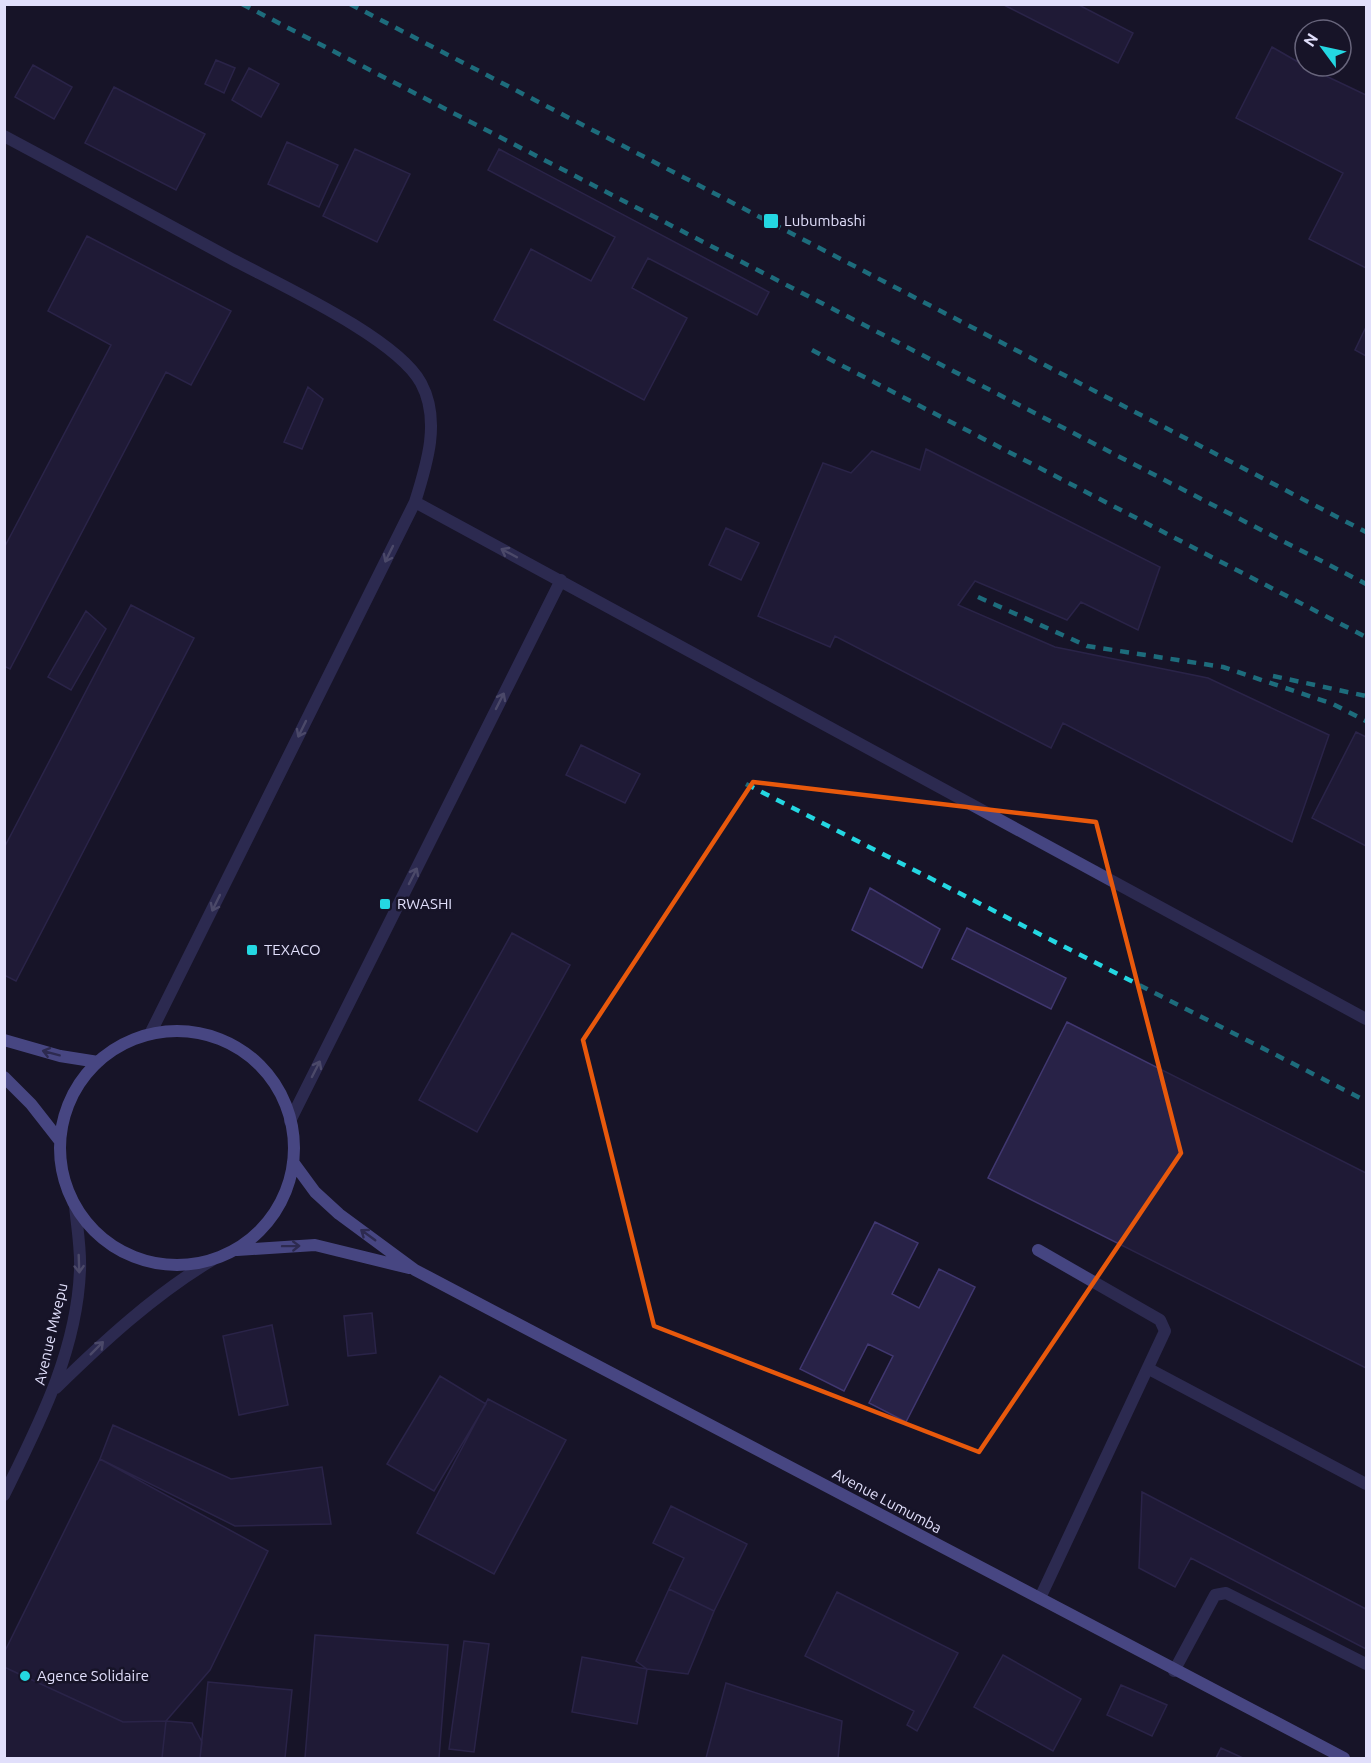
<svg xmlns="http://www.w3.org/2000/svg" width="1371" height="1763" font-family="Ubuntu,sans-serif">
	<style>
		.building { fill: #282247; stroke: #403770; stroke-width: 1.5 }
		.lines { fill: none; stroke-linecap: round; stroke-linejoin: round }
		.lane { stroke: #454581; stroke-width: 12 }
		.street { stroke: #454581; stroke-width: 12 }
		.secondary { stroke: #8284ef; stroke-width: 12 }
		.rail { stroke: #24d7e2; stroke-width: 4.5; stroke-dasharray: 9 8; stroke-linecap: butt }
		.oneway { stroke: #8b8ab8 }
		.oneway2 { stroke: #474682 }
		.marked { fill: none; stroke: #e8590c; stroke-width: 4.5; stroke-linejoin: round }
		.poi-dot { fill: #24d7e2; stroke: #171428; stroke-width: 2 }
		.labels { text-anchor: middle; stroke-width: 5; stroke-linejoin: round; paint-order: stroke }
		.poi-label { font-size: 15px; fill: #e1dffb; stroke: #171428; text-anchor: start }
		.street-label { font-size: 15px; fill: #e1dffb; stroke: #171428 }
	</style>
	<rect width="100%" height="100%" fill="#171428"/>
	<!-- building -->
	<path class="building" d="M1002,4H1077L1133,33L1118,63Z
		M1272,47L1305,66L1366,95V268L1309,239L1343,173L1236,118Z
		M216,60L235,68L224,93L205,84Z
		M33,65L72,87L54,119L15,97Z
		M249,68L279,84L261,117L232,100Z
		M114,87L205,134L176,190L85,143Z
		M287,142L338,165L319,207L268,184Z
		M355,149L410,174L377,242L323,216Z
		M499,149L769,292L757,315L648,258L632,288L687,318L644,400L494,320L531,249L591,281L615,237L488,170Z
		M87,236L231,311L191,385L166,372L10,669L4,666V548L111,345L48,311Z
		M1366,327V356L1355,350Z
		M308,387L323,399L302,449L284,442Z
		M926,449L1160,567L1138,630L1081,602L1067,620L975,581L958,605L1055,647L1208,678L1329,735L1292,842L1063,723L1051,748L835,636L830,647L758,616L823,463L851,473L872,451L920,470Z
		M726,528L759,543L741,580L709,565Z
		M131,605L194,638L16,981L4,975V848Z
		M86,611L106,629L71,690L48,677Z
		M1356,732L1366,737V846L1312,818Z
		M581,745L640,774L625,803L566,775Z
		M870,888L940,929L922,968L852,930Z
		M967,928L1066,978L1051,1009L952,959Z
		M512,933L570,965L477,1132L419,1100Z
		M1067,1022L1366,1173V1368L988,1178Z
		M875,1222L918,1243L892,1294L919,1308L939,1269L975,1287L906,1422L869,1403L893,1356L868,1344L844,1391L800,1369Z
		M372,1313L376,1353L348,1356L344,1316Z
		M272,1325L288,1405L239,1415L223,1336Z
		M440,1376L486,1404L434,1491L387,1464Z
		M488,1399L566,1440L494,1574L417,1533Z
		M113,1425L231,1479L322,1467L331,1524L235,1526L100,1459Z
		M100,1459L268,1551L210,1670L166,1721L123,1722L4,1667V1653Z
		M1142,1492L1366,1609V1649L1191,1558L1175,1587L1139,1568Z
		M671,1506L747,1544L714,1611L669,1589L684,1558L653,1543Z
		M669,1589L714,1611L688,1674L647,1669L636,1661Z
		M837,1592L958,1653L917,1731L907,1725L914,1711L805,1656Z
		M315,1635L448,1645L439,1758H305Z
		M464,1641L489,1644L474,1752L449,1749Z
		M1003,1655L1081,1699L1053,1751L974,1707Z
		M582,1657L647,1669L637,1724L572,1712Z
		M4,1667L123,1722L166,1721L162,1758H4Z
		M208,1682L292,1690L285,1758H200Z
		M726,1683L842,1721L838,1758H706Z
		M1121,1685L1167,1705L1152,1736L1107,1715Z
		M166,1721L192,1723L202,1742L200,1758H162Z
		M1221,1748L1243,1758H1216Z"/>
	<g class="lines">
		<!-- lane -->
		<path class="lane" d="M4,136C79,176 154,217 228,257C276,283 396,337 421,383C441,420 427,464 415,502L150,1034
			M415,502L1366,1019
			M290,1121L561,580
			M1038,1250L1160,1320L1165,1331L1040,1598
			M1149,1369L1366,1484
			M1174,1671L1215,1595L1226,1593L1366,1664"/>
		<!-- street -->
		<path class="street" d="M56,1388C104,1341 154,1295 212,1260
			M4,1495C39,1424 77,1351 80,1270C81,1249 77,1227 75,1206"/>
		<!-- secondary -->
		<path class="secondary" d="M60 1148a117 117 0 1 1 234 0a117 117 0 1 1-234 0Z
			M4,1040L60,1056L98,1062
			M4,1077L31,1104L60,1141
			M293,1162L315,1192L339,1214L415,1270L1344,1758
			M237,1250L315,1245L409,1268"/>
		<!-- rail -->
		<path class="rail" d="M242,4L1366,584
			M350,4L1366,532
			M812,350L1366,637
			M978,597L1087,646L1223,667L1333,704L1366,721
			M1273,676L1366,696
			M746,784L1366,1101"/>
	</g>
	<!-- one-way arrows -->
	<defs><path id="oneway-shaft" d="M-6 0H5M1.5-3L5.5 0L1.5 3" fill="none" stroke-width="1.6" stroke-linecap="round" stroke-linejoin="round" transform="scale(1.5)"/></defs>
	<g class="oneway">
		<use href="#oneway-shaft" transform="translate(509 553) rotate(-152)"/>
		<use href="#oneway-shaft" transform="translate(389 554) rotate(116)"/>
		<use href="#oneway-shaft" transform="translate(500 701) rotate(-63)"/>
		<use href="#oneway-shaft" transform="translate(302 729) rotate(116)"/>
		<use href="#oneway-shaft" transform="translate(413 876) rotate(-63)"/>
		<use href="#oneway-shaft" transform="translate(216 903) rotate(116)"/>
		<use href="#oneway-shaft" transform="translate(316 1069) rotate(-63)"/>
		<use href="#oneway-shaft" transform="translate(79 1264) rotate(88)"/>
		<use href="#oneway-shaft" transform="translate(97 1348) rotate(-45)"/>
	</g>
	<g class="oneway2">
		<use href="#oneway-shaft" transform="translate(51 1053) rotate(-165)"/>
		<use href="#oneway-shaft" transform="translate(368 1235) rotate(-144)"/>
		<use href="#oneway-shaft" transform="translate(291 1246) rotate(-1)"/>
	</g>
	<!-- marked area -->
	<path d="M0 0H1371V1763H0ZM753,782L1096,822L1181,1153L979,1452L654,1326L583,1040Z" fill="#171428" fill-opacity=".55" fill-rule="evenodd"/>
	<path class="marked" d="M753,782L1096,822L1181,1153L979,1452L654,1326L583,1040Z"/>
	<!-- markers -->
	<g class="poi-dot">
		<rect x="763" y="213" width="16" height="16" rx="3"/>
		<rect x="379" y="898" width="12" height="12" rx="3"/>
		<rect x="246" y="944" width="12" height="12" rx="3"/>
		<circle cx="25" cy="1676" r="6"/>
	</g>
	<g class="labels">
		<!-- poi labels -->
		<g class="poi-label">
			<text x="784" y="226">Lubumbashi</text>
			<text x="397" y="909">RWASHI</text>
			<text x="264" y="955">TEXACO</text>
			<text x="37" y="1681">Agence Solidaire</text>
		</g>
		<!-- street labels -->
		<g class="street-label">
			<text transform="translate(51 1334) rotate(-77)" y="5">Avenue Mwepu</text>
			<text transform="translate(887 1501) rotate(28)" y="5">Avenue Lumumba</text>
		</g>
	</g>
	<!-- border -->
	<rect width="1371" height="1763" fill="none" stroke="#e1dffb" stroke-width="12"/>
	<!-- north arrow -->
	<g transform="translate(1323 48) rotate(303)"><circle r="28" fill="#171428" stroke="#68657c" stroke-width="1.5"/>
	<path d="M0-4.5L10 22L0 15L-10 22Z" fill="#24d7e2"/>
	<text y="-9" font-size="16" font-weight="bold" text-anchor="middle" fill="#e1dffb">N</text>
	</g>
</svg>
